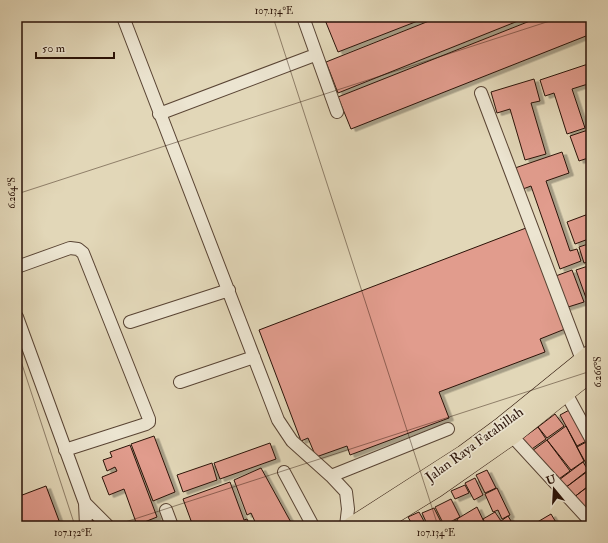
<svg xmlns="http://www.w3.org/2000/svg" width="608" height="543" font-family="'IM FELL Double Pica',serif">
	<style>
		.building { fill: #e19c8d; stroke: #2b1308; filter: url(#shadow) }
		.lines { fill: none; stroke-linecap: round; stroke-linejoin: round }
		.minor-casing { stroke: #594434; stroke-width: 14 }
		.highway-casing { stroke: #2b1308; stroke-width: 18 }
		.minor { stroke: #ece5d1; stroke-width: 12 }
		.highway { stroke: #e2d7b8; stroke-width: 17 }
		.ticks { fill: none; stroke: #2b1308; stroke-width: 1; stroke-opacity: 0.45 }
		.labels { text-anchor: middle; stroke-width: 3.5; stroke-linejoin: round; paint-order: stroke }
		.street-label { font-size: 14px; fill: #2b1308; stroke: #ece5d1 }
		.neatline { fill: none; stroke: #2b1308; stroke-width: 1.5 }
		.ticks-label { font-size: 10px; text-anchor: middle; fill: #2b1308 }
	</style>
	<defs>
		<filter id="shadow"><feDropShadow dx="4.5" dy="2.5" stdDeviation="0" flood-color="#0004"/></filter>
	</defs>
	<rect width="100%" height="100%" fill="#e2d7b8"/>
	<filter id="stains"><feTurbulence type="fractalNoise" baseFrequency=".005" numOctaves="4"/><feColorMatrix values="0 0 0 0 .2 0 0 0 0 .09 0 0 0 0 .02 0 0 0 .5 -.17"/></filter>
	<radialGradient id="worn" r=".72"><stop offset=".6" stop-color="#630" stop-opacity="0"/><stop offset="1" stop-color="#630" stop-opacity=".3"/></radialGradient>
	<!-- building -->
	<path class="building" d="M333,17H428L338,52L325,20Z
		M439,17H528L338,93L326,62Z
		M540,17H591V34L351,129L338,97Z
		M591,63V83L572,89L585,128L567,134L554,93L545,96L540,80Z
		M534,79L540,101L531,103L546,154L525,160L510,109L497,113L491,92Z
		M591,129V157L579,161L570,136Z
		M562,152L569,173L546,181L570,251L577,249L581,261L560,269L531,186L523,189L515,168Z
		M591,213V238L575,244L567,222Z
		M526,228L565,329L540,339L545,352L439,392L449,418L350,455L347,446L316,457L308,438L301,441L259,330Z
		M591,243V261L584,263L579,247Z
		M591,265V309H590L576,270Z
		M572,270L584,302L565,308L553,277Z
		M573,408L590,439L577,446L560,415Z
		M555,414L564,426L547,438L538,427Z
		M566,426L584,461L571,470L547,440Z
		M538,427L546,439L529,451L520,440Z
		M154,436L175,492L153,501L131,444Z
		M547,440L570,471L556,481L532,451Z
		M590,440L591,468L589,469L577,447Z
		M270,443L276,459L220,479L214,463Z
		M130,445L157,517L137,525L124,489L109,495L102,477L117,471L115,467L107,471L103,460L112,457L110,452Z
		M583,462L588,470L565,488L559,480Z
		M212,463L217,480L183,492L177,475Z
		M261,468L293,526H257L251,513L247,515L234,480Z
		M487,470L496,488L485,493L476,475Z
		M588,471L591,474V484L573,498L565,488Z
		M475,478L483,495L474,500L465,483Z
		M230,482L244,520L247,519L250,526H193L183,499Z
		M591,484V508L585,512L573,498Z
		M465,485L469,493L455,499L451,491Z
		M46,486L61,526H17V497Z
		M497,488L510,515L502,519L498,510L493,512L485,494Z
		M451,499L460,517L444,525L435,507Z
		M477,507L486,526H460L457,519Z
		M434,508L443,526H428L422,513Z
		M419,512L426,525L413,526L408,517Z
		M495,512L501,521L508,516L514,526H487L483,519Z
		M551,514L557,524L554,526H535L534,524Z
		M456,520L459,526H447V525Z"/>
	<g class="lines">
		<!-- minor casing -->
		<g class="minor-casing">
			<path id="minor" d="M123,17L278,420L292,441L331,476L346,492L348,509L346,526
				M303,17L337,112
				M481,93L582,360
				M159,114L315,55
				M17,267L70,248L78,249L83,253L149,419V422L146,424L65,450
				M17,317L85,503L86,526
				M130,322L229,290
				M180,382L254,357
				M566,393L591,439
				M512,436L591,522
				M284,472L313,526
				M331,476L448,429
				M85,503L108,526
				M166,510L172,526"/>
		</g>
		<!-- highway casing -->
		<g class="highway-casing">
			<path id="highway" d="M351,526L463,454L501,426L591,353
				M376,526L436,489L512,436L591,373"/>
		</g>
		<!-- minor -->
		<use href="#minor" class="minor"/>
		<!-- highway -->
		<use href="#highway" class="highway"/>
	</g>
	<!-- ticks -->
	<path class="ticks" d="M273,17L438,526M17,194L562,17M17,349L75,526M113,526L591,371"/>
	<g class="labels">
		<!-- street labels -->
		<g class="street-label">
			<text transform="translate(474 444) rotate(-36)" y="5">Jalan Raya Fatahillah</text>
		</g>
	</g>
	<!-- margin -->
	<rect width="608" height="543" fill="none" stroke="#e2d7b8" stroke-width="44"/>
	<!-- north arrow -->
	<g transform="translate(554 489) rotate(342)" stroke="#ece5d1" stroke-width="3" paint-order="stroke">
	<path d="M0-3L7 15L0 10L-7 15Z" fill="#2b1308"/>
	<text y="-6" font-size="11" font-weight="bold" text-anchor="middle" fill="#2b1308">U</text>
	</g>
	<!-- scale -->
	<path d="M36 52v6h78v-6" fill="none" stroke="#2b1308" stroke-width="2"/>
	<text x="42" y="52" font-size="12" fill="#2b1308" stroke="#ece5d1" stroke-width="3" paint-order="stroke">50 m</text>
	<rect x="22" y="22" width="564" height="499" class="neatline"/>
	<g class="ticks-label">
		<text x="274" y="14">107.134°E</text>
		<text transform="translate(11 193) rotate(-90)" y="4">6.264°S</text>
		<text transform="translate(597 372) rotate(-90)" y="4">6.266°S</text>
		<text x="73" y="536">107.132°E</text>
		<text x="436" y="536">107.134°E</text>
	</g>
	<rect width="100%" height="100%" filter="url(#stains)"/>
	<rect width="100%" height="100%" fill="url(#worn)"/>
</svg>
